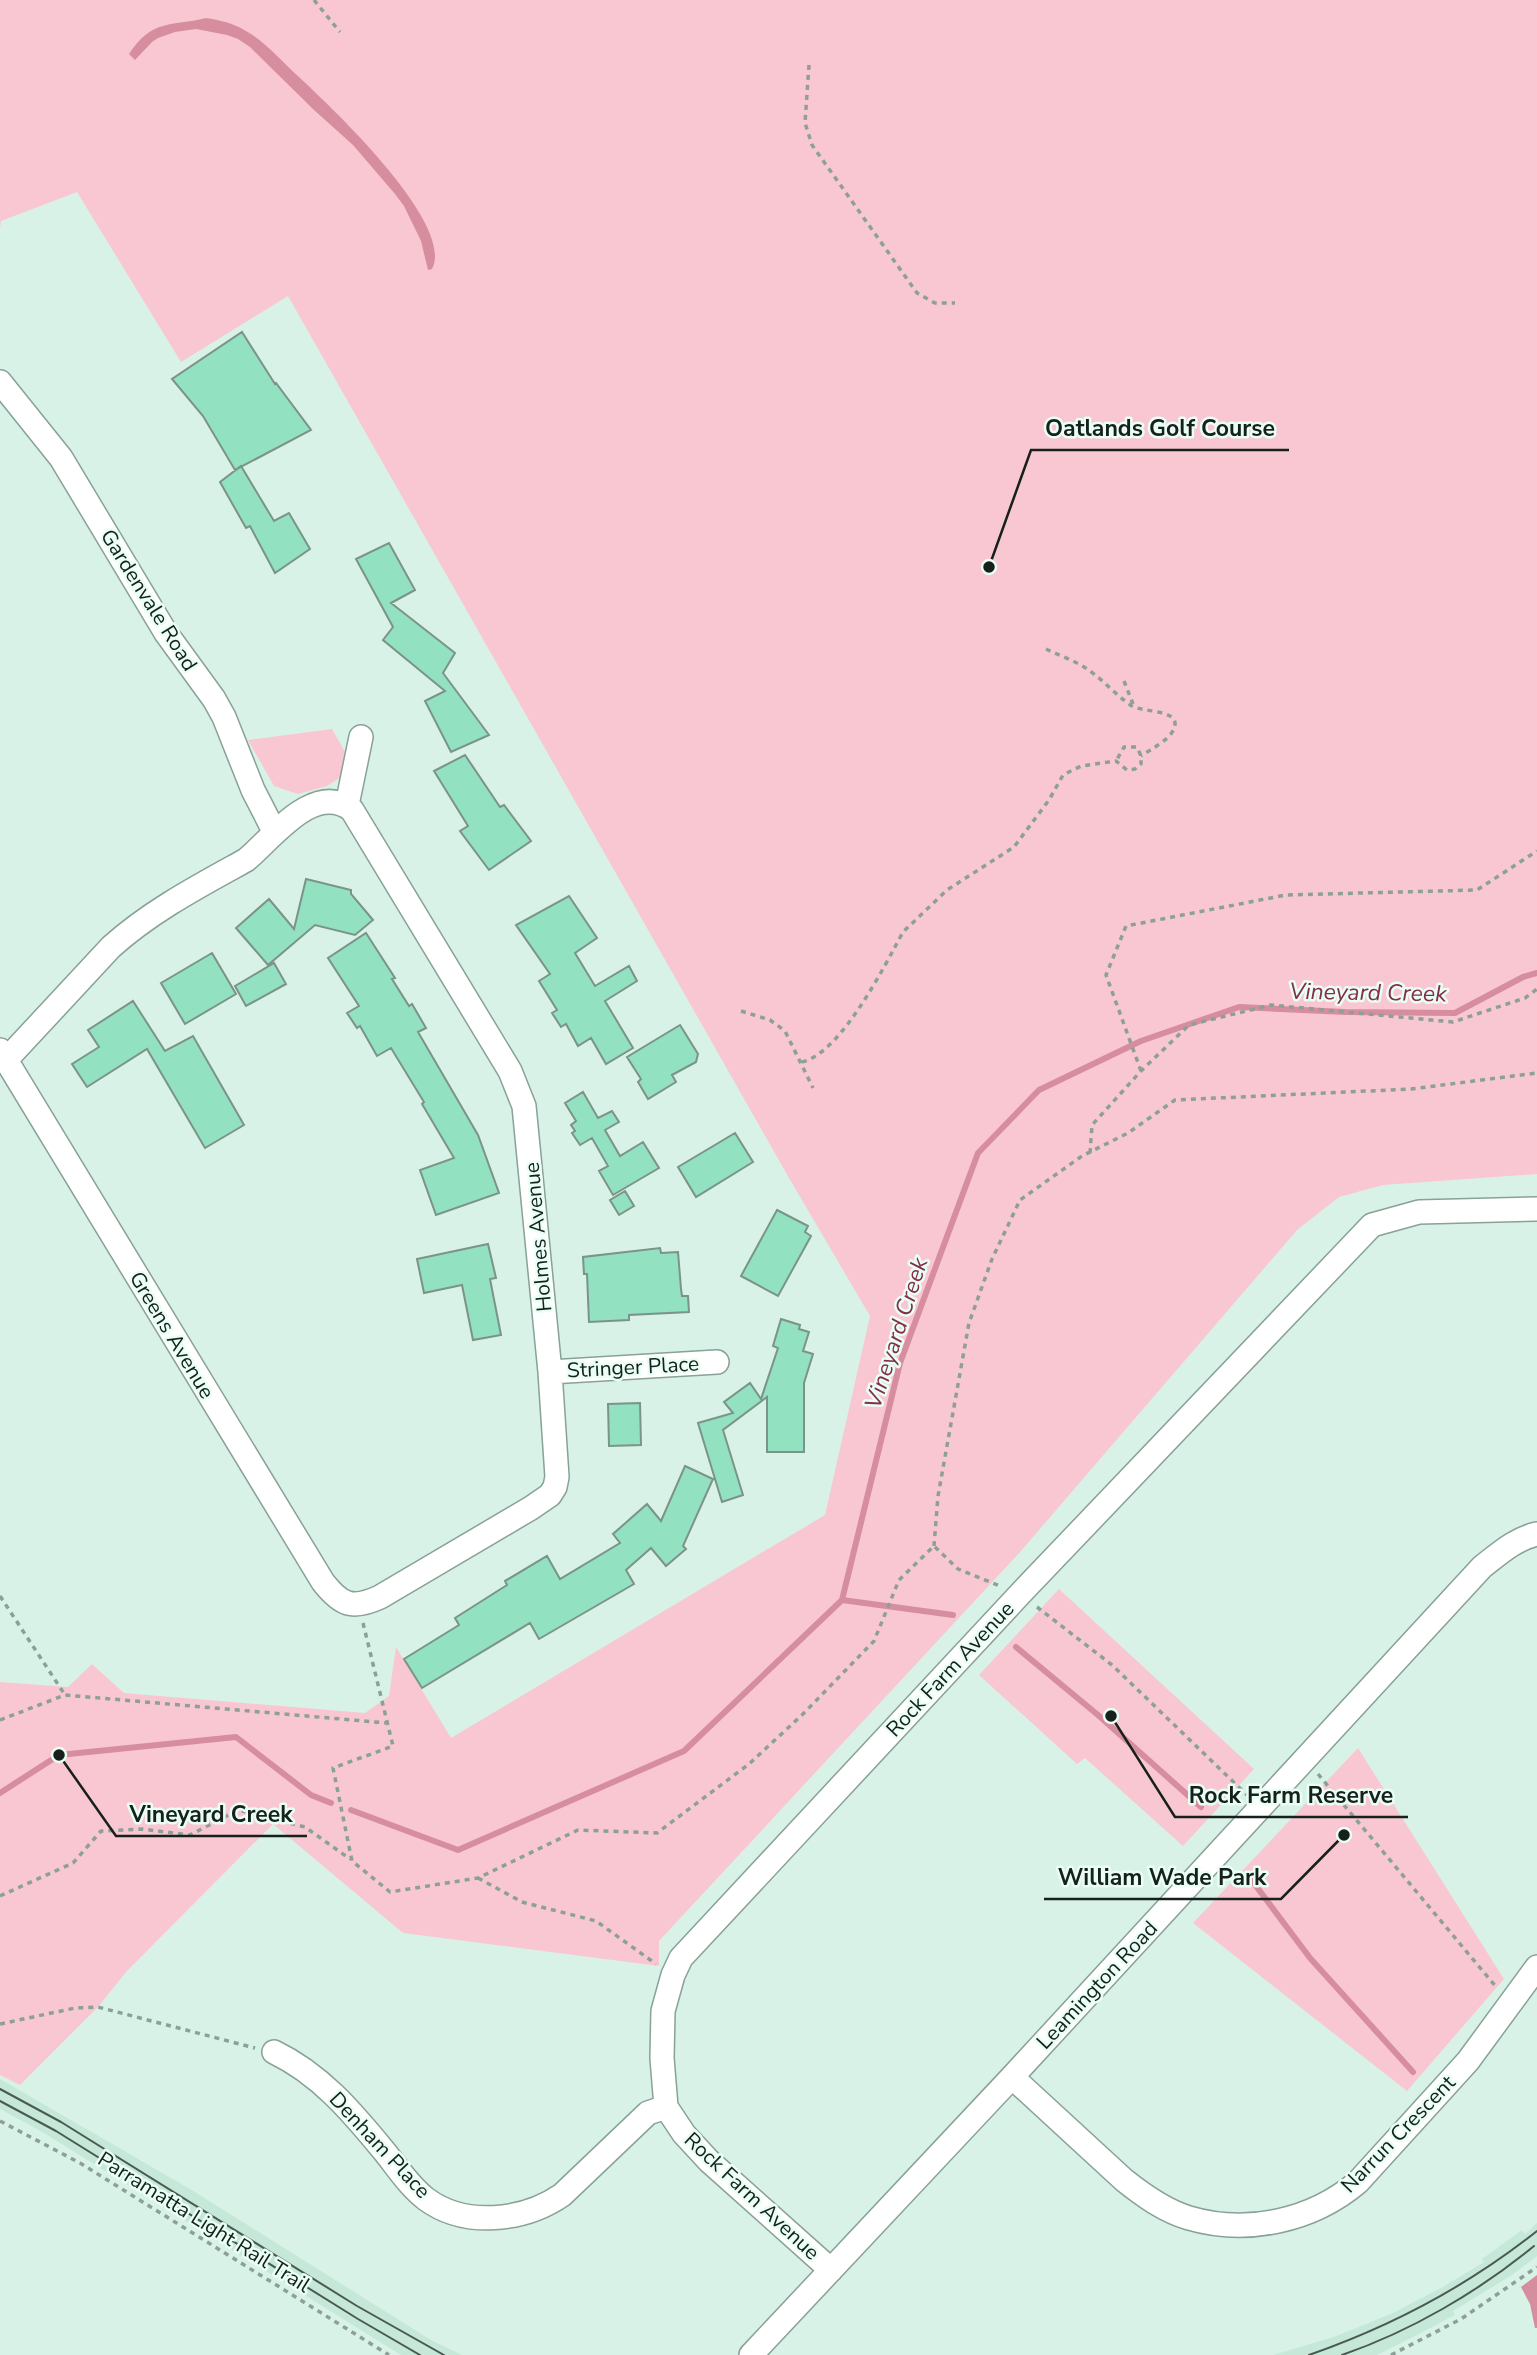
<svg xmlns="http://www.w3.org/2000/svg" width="1537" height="2355" font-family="'Nunito Sans',sans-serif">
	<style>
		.built { fill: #c5e8d9 }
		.green { fill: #f9c7d2 }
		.water { fill: #d68e9f }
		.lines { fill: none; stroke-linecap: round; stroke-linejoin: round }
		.stream { stroke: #d68e9f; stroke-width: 6 }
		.building { fill: #92e1c1; stroke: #7b9389; stroke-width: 2 }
		.street-casing { stroke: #89a197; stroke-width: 26 }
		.path { stroke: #8ca097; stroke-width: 3.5; stroke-dasharray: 5 5; stroke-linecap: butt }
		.street { stroke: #fff; stroke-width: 23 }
		.tram { stroke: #4b5954; stroke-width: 2 }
		.labels { text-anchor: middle; stroke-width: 5; stroke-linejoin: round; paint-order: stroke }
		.street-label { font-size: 21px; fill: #16201c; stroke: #e9fef5 }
		.water-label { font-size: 23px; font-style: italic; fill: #842e49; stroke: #e9fef5 }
		.leader { fill: none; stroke: #16201c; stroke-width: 2.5 }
		.callout-dot { fill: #16201c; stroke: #e9fef5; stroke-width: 2.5 }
		.callout-label { font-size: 23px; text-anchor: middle; font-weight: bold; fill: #16201c; stroke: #e9fef5; stroke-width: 5; stroke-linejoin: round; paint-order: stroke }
	</style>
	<rect width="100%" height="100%" fill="#d8f2e7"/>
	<!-- built -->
	<path class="built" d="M0,2079L190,2189L431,2340L462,2355H401L44,2133L0,2109Z
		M1537,2223V2256L1512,2275L1453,2311L1455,2315L1411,2338L1377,2355H1273L1334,2337L1393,2313L1441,2288L1484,2262L1482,2259L1522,2230L1525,2234Z"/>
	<!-- green -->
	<path class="green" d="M0,0H1537V1174L1383,1185L1339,1197L1297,1230L1021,1551L659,1941V1966L403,1933L273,1824L126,1972L98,2007L20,2085L0,2075V1682L68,1687L92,1664L124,1693L365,1713L389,1696L396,1647L451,1738L825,1515L870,1316L789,1178L288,296L181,362L77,192L1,221L0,228Z
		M332,729L345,752L344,775L327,786L298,794L274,786L248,740Z
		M1059,1589L1254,1769L1183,1846L1085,1758L1077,1764L979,1675Z
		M1358,1748L1504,1979L1407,2091L1193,1923Z"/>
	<!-- water -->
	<path class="water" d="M206,18C219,20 234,23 246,31C266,42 282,62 299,77C330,106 456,224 432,269L428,270L421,241L404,206L395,194L353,145L314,110L250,47L238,39L227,35L196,29L175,32L158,38L152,42L135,60L129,54C153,18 170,27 206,18Z
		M1537,2275V2328H1535L1530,2304L1521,2287Z"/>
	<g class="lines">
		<!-- stream -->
		<path class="stream" d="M842,1600L953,1615
			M1016,1647L1098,1715L1201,1807
			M0,1793L59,1755L236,1737L311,1795L331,1803
			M351,1810L458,1850L684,1751L842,1600L900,1363L978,1153L1039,1090L1141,1041L1239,1007L1345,1012L1455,1013L1523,977L1537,973
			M1247,1874L1310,1958L1413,2072"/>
	</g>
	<!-- building -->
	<path class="building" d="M242,332L275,384L276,383L311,430L235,470L203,416L172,379Z
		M241,466L274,521L289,513L310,549L275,573L250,526L246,528L220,482Z
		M389,543L415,590L391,603L455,653L443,673L489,735L451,752L425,701L445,691L383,640L393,627L356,559Z
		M465,755L500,807L504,805L531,841L489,870L460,831L468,826L434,771Z
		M306,879L351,890V894L373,920L355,935L315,925L268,965L236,928L269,899L294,929Z
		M569,896L597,938L575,953L595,986L629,966L637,981L605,1001L633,1048L606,1064L591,1038L578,1046L566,1024L561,1027L552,1013L557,1010L539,981L550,974L516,925Z
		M366,933L395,978L392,979L409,1006L412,1004L426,1028L418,1032L478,1135L499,1193L436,1215L420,1170L454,1158L422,1104L424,1102L391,1048L377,1056L360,1026L357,1028L347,1013L359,1006L328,958Z
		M212,953L236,994L185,1024L161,983Z
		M274,963L286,984L246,1006L235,986Z
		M133,1001L165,1051L193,1036L244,1125L205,1148L147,1049L87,1087L72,1064L99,1047L88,1030Z
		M680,1025L698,1054L696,1062L672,1075L676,1082L648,1099L638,1082L641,1079L627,1057Z
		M583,1092L598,1118L612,1111L619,1122L605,1130L620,1156L643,1142L659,1168L613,1195L599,1171L608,1166L592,1138L580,1145L572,1133L575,1131L571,1125L576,1121L565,1103Z
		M735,1133L753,1162L696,1197L678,1167Z
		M625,1191L634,1206L619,1215L610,1200Z
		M777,1210L808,1226L805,1232L811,1236L778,1296L741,1276Z
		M488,1244L496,1278L490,1279L501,1335L473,1340L462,1285L424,1293L417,1259Z
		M660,1248L661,1253L678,1252L681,1289L682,1296H688L689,1312L629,1315V1320L589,1322L587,1274H584L583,1257Z
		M781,1319L800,1325L799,1329L809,1332L803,1351L813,1354L804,1383V1452H767V1397L723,1430L743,1495L722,1502L698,1423L733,1413L724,1402L750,1383L761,1399L778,1348L773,1346Z
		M640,1403L641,1445L609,1446L608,1404Z
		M685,1466L713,1479L683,1546L686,1549L666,1566L651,1548L626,1570L634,1584L539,1639L530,1623L422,1688L404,1659L459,1625L455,1618L507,1585L505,1581L547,1556L560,1579L620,1543L613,1534L647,1504L661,1521Z"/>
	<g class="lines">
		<!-- street casing -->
		<g class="street-casing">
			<path id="street" d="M0,382L61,458L166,633L214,699L224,717L253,790L274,831
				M347,805L361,737
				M0,1050L6,1060L323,1582C341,1605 352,1610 380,1597L531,1508L550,1495L555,1487L557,1477L550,1372L524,1106L510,1071L352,810C314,780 271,840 246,860C199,886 151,911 111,947L6,1060
				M550,1372L717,1362
				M274,2052C320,2074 352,2112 384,2151C397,2167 409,2186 426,2199C465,2228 524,2221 562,2195L648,2113L666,2107
				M1012,2077L1124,2180C1144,2196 1165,2211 1189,2218C1247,2235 1312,2221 1358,2182L1468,2061L1537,1967
				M831,2270L709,2161L684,2134L666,2107L662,2058L663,2011L673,1975L681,1958L1020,1594L1372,1225L1419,1212L1537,1209
				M751,2355L1012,2077L1482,1567C1500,1553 1515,1539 1537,1534"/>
		</g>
		<!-- path -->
		<path class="path" d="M314,0L340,32
			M809,65L805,123L812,145L917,293L935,303H955
			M1046,649C1061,656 1078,662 1090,671C1105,682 1117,696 1132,706C1143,712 1174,710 1175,723C1176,737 1151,749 1141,756
			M1124,681L1133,704
			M741,1011L770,1020L785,1031L813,1088
			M802,1062C841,1053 884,967 903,932L947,890L1014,847L1049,800L1063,775L1081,766L1116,761L1127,770L1135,769L1141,764V756L1137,747H1124L1116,761
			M1141,1071L1106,975L1126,926L1286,895L1477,890L1537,851
			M1090,1153L1092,1125L1141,1071L1189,1025L1271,1005L1453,1022L1525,998L1537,989
			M934,1546L938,1496L969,1323L992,1259L1020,1200L1082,1156L1128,1133L1175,1100L1411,1089L1537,1073
			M0,1596L65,1695
			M1037,1607L1112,1665L1247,1795
			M363,1623L393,1746L333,1768L352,1861L390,1892L478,1878L578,1830L657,1833L749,1764L802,1715L874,1641L899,1580L934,1546L958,1569L1000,1586
			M0,1720L65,1695L387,1723
			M1318,1774L1497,1988
			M478,1878L522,1902L596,1921L656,1964
			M0,1896L73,1863L101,1831L142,1829L190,1835L238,1810L305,1827L350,1859
			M0,2024L75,2008L98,2007L255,2048
			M0,2121L80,2163L389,2355
			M1391,2355L1461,2319L1537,2267"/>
		<!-- street -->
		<use href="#street" class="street"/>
		<!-- tram -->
		<path class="tram" d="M0,2089L61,2122L357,2306L444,2355
			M0,2101L56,2131L358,2319L420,2355
			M1309,2355C1392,2326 1468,2286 1537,2231
			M1342,2355C1411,2331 1478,2292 1534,2246"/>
	</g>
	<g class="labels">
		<!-- street labels -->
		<g class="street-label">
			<text transform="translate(149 600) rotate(58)" y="7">Gardenvale Road</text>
			<text transform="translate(538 1237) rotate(-95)" y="7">Holmes Avenue</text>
			<text transform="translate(172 1335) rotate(59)" y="7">Greens Avenue</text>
			<text transform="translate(633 1367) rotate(-3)" y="7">Stringer Place</text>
			<text transform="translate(950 1669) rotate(-47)" y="7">Rock Farm Avenue</text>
			<text transform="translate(1097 1985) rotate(-47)" y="7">Leamington Road</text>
			<text transform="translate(1398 2134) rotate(-46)" y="7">Narrun Crescent</text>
			<text transform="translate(380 2145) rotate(47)" y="7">Denham Place</text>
			<text transform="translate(752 2196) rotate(43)" y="7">Rock Farm Avenue</text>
			<text transform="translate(204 2222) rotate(32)" y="7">Parramatta Light Rail Trail</text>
		</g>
		<!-- water labels -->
		<g class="water-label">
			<text transform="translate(1368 992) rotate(1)" y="8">Vineyard Creek</text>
			<text transform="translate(896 1333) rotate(-72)" y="8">Vineyard Creek</text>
		</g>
	</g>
	<!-- callouts -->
	<path class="leader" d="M989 567L1031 450H1289M1111 1716L1175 1817H1408M59 1755L116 1836H307M1344 1835L1281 1899H1044"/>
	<g class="callout-dot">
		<circle cx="989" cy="567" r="7"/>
		<circle cx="1111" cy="1716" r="7"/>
		<circle cx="59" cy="1755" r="7"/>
		<circle cx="1344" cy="1835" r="7"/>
	</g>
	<g class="callout-label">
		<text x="1160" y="436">Oatlands Golf Course</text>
		<text x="1291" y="1803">Rock Farm Reserve</text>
		<text x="211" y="1822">Vineyard Creek</text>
		<text x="1162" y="1885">William Wade Park</text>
	</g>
</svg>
